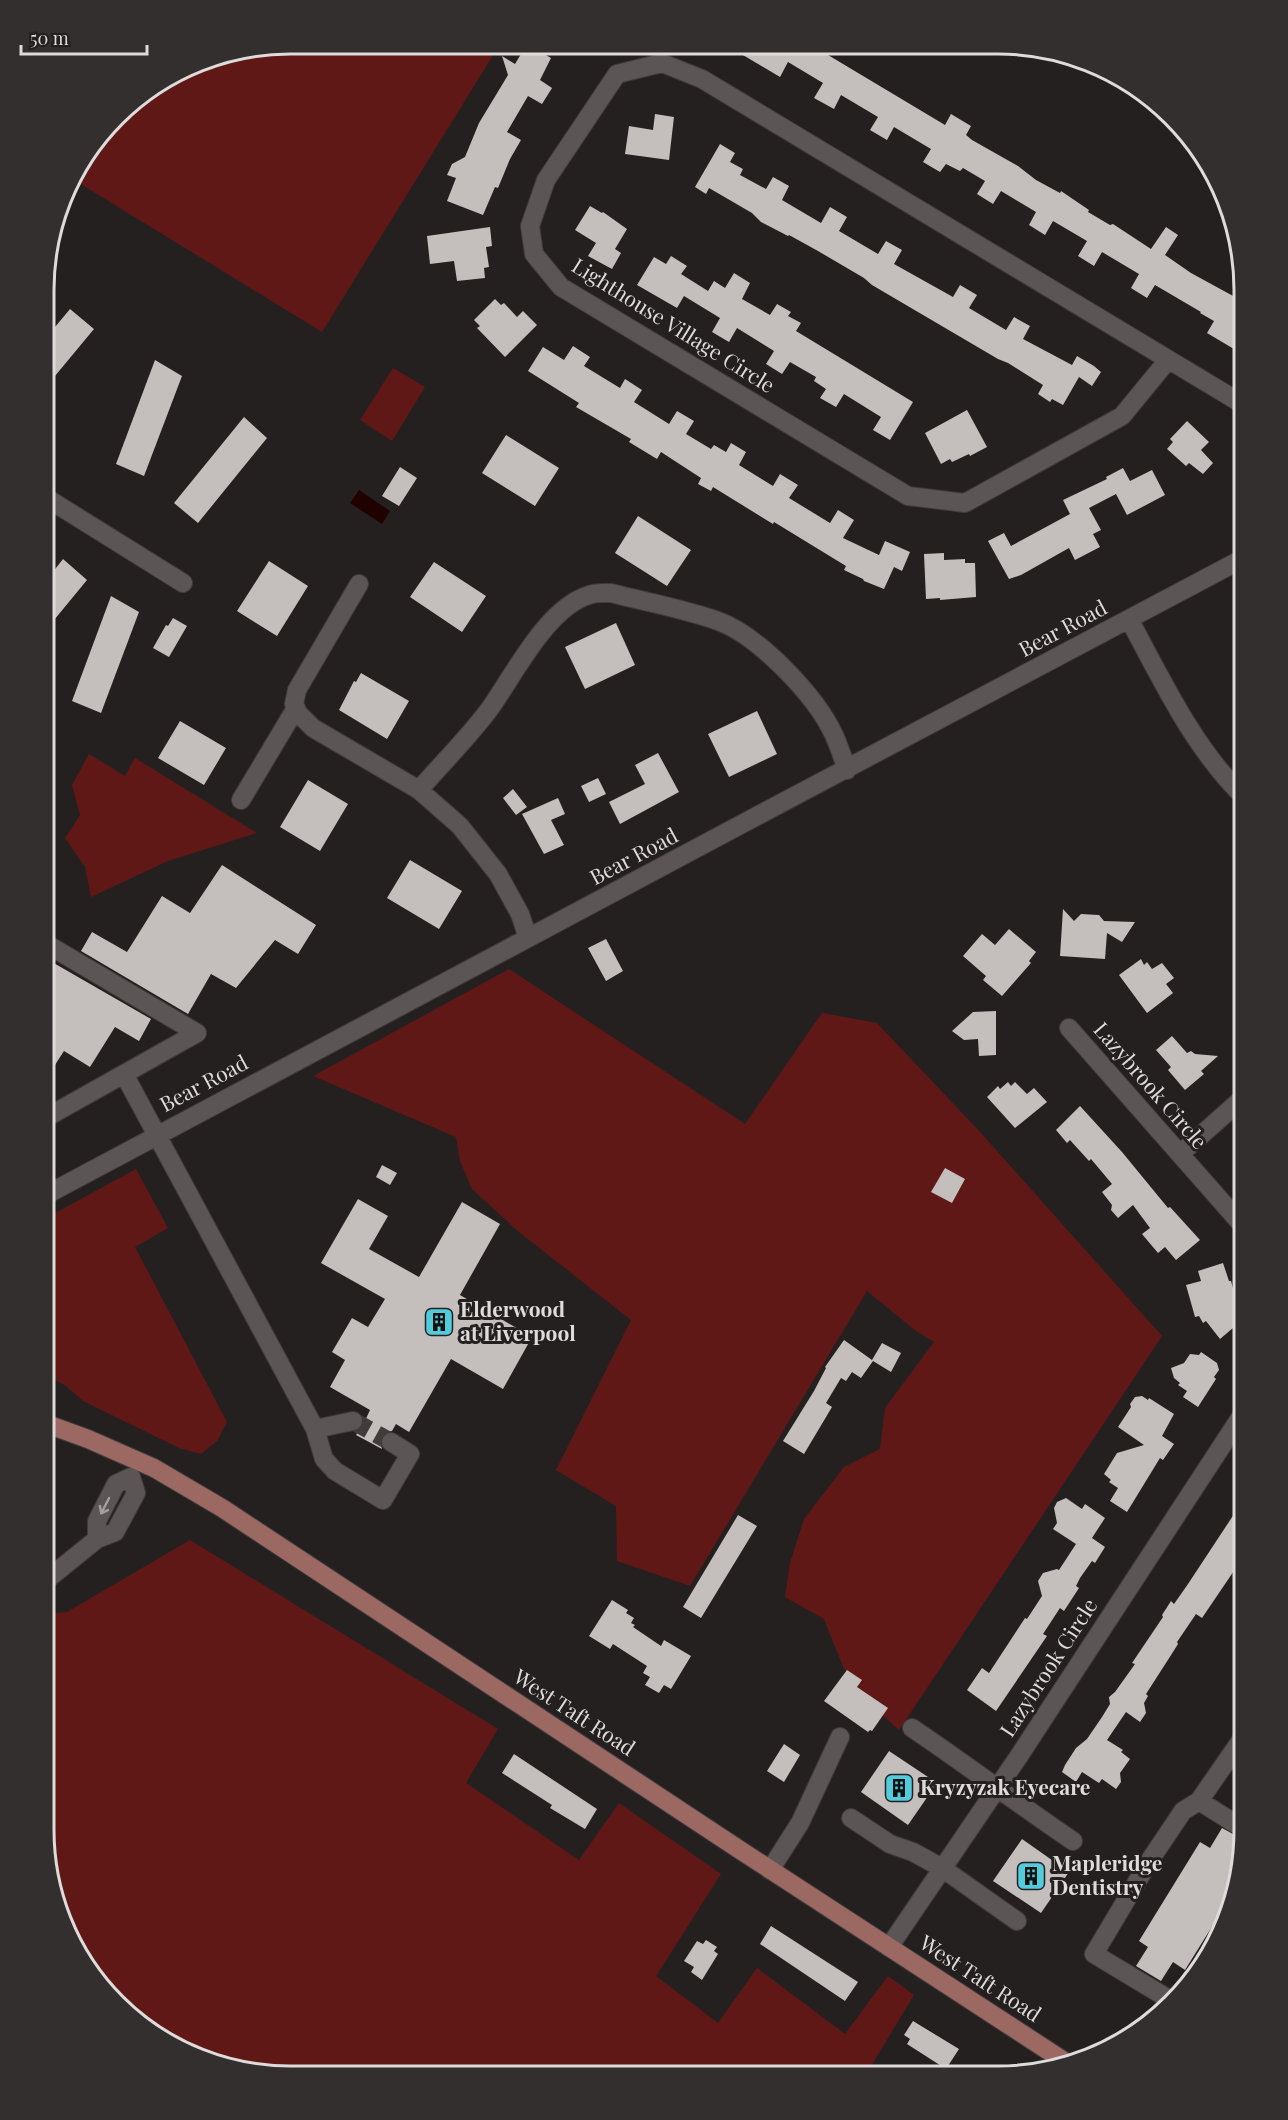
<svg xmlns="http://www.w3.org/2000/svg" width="1288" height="2120" font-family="'Playfair Display',serif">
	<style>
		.green { fill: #601816 }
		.water { fill: #210000 }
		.building { fill: #c4bebd }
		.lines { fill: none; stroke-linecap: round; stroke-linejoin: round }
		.minor-tunnel { stroke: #413c3c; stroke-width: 18; stroke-dasharray: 18 9; stroke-linecap: butt }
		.minor-casing { stroke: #403c3b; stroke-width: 20 }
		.major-casing { stroke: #403c3b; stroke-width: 20 }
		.minor { stroke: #5b5655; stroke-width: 18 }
		.major { stroke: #9c6862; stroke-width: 18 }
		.oneway { stroke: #a39f9f }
		.labels { text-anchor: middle; stroke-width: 6; stroke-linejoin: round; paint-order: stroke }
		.street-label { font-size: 21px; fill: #dedbdb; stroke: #252020 }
		.poi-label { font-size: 21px; font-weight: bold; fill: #dedbdb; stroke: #252020; text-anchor: start }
		.rim { fill: none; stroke: #dedbdb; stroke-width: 3 }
	</style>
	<rect width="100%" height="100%" fill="#252020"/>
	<!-- green -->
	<path class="green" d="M290,44H500L322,332L71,178L127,105L196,62Z
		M393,368L425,387L392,441L360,420Z
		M89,754L125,776L135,758L257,833L168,861L91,897L85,867L65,838L80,815L72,785Z
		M509,969L745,1124L822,1013L877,1023L980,1132L1162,1336L899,1730L870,1704L843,1667L824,1619L785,1597L790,1563L804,1519L844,1467L880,1449L885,1408L934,1342L916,1331L867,1291L690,1586L617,1561L616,1506L556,1470L631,1320L519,1232L472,1189L460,1161L456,1137L313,1076Z
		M136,1169L168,1228L135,1247L227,1422L217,1441L201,1454L179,1448L83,1401L66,1386L44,1374V1219Z
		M190,1540L498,1729L466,1783L579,1860L619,1803L721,1874L656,1976L718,2023L757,1968L845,2034L888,1976L914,1995L865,2076L258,2074L196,2058L140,2025L94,1980L62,1924L44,1830V1614L67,1612Z"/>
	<!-- water -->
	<path class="water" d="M359,490L390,511L382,524L350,503Z"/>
	<!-- building -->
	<path class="building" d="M527,44L551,58L540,80L552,88L542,104L528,96L507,132L521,140L510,159L498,188L495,187L483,215L447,201L456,178L447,175L452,164L465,157L479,123L508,75L502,56L515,64Z
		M726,45H827L823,52L945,125L951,114L971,126L966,135L972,140L1018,166L1036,180L1060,193L1061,191L1089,210L1088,212L1110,225L1113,224L1151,249L1166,227L1178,235L1165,255L1191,273L1235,297L1236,299L1244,304V355L1207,333L1214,321L1200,313L1201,312L1155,285L1147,298L1131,288L1139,274L1102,252L1094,266L1078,256L1087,241L1053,221L1045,235L1029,225L1036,212L1001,191L993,204L977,194L985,181L963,168L960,171L946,164L940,172L923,162L931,149L894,127L887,140L870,130L878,117L841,95L834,109L814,98L823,83L788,62L780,77Z
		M655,114L674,117L669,160L625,154L629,126L653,130Z
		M720,144L735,153L730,162L743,169L740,175L766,189L773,177L789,186L782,200L821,223L830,207L847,217L839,231L878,254L886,241L902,250L894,264L953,297L960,285L977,295L969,308L1006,330L1014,317L1030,326L1023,339L1072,365L1077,356L1094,366L1101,372L1092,386L1079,377L1063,405L1052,399L1050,402L1038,394L1043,385L1008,363L998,359L872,285L864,278L818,251L789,235L788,236L761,222L752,213L709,188L706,194L695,187Z
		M590,206L602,213L603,212L627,229L615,249L621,253L612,269L588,256L596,243L575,230Z
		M490,227L492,246L486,247L489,267L484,268L485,278L457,281L454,261L430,264L427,236Z
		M671,256L687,266L681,274L708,291L714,281L725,288L734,273L750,283L742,299L770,315L777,304L791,312L788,316L801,323L796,331L913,402L890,440L873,430L881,417L844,394L836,407L820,398L826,389L814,381L816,377L790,362L782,374L766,364L774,351L737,328L729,342L712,332L720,318L684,296L677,308L637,285L654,257L666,264Z
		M495,299L501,305L504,303L517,317L523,311L537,325L505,357L477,328L480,326L474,320Z
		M70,309L94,329L45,388V339Z
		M573,346L590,357L584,366L620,388L625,379L642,390L634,402L669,424L677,411L694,421L686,434L711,449L714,445L726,452L731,443L746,452L739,465L773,486L780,474L798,485L789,498L830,523L838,510L854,520L843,538L879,555L885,541L910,552L902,571L894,567L884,589L864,581L863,579L844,570L846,566L774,522L773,524L713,487L711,491L698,484L701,478L661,452L657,459L629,442L631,439L576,407L579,403L528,371L543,347L564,360Z
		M155,360L182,376L144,476L116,464Z
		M967,410L987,447L970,456L969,454L952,462L950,459L941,464L925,433Z
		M244,417L267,438L198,523L174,503Z
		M1187,421L1209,442L1201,450L1213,463L1203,474L1189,463L1186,466L1167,449L1173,442L1170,439Z
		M506,435L559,468L535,506L482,473Z
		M400,467L417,478L399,506L382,496Z
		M1123,468L1130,481L1152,470L1165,495L1127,515L1116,494L1089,508L1101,530L1093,534L1100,547L1075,560L1069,548L1021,575L1009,579L988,541L1004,533L1011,546L1070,514L1063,500L1107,479L1106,477Z
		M638,516L691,550L667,586L615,553Z
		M944,553V560L965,559V563H975L976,597L940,600V598L926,599L924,554Z
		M63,559L87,580L45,631V582Z
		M269,561L308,586L277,636L237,611Z
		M434,562L486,596L462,632L410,597Z
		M111,596L139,612L101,713L72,701Z
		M173,618L187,626L169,657L153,648L166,625L168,626Z
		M616,623L635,665L585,689L565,647Z
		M361,673L409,701L387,739L339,710L354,681L356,682Z
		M757,711L777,754L729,777L708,734Z
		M180,721L226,748L204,785L158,758Z
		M658,753L679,792L620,824L609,802L645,784L635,765Z
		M598,778L606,794L589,802L581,786Z
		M308,780L348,804L320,851L280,827Z
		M513,789L527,807L516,815L503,798Z
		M558,798L565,814L551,820L564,845L544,854L522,814Z
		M410,860L462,891L439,929L387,898Z
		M222,865L316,925L298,954L275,940L236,988L211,974L188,1014L81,951L92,932L127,952L162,896L190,913Z
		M1063,909L1074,921L1081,914L1099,915L1104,921L1135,922L1122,942L1107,933L1105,959L1060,956Z
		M1009,929L1036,952L1029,961L1031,963L1002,996L983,980L986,976L963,956L982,934L995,945Z
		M606,939L623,971L606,981L588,948Z
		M45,958L151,1019L139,1041L115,1027L90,1067L64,1051L44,1082Z
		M1141,959L1144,965L1147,962L1152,969L1162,963L1174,978L1166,984L1173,993L1147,1013L1119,975Z
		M996,1011V1055L979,1056L978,1039L964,1040L952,1031L973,1012Z
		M1172,1036L1187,1053L1191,1051L1195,1054L1218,1056L1201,1071L1204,1074L1185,1090L1168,1070L1171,1067L1156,1050Z
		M1008,1082L1011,1086L1015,1082L1027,1094L1034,1088L1047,1102L1015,1128L987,1097L998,1086L1000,1089Z
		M1080,1106L1122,1152L1168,1208L1170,1207L1200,1240L1176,1260L1165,1247L1158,1253L1142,1234L1150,1228L1133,1205L1118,1218L1111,1210L1112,1205L1102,1192L1112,1184L1091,1159L1089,1161L1070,1140L1067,1143L1056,1130Z
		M382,1165L397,1173L390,1185L376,1177Z
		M945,1168L965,1179L952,1203L931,1192Z
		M358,1199L388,1216L369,1249L419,1277L462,1202L500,1224L460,1295L532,1337L503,1389L451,1359L409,1432L396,1424L392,1431L386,1432L381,1437L380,1442L382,1449L356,1435L363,1425L370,1410L330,1387L345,1360L332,1352L352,1318L368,1327L385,1299L321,1263Z
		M1223,1263L1229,1281H1231L1234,1292L1238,1290L1243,1305H1241L1243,1312L1240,1322L1220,1339L1206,1321L1203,1323L1199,1316L1195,1317L1186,1285L1201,1281L1198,1271Z
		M844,1340L872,1360L882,1343L901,1353L891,1372L873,1361L861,1378L852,1372L846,1381L841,1378L826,1403L832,1407L804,1454L783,1441L814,1391L826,1368L825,1367Z
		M1201,1352L1217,1363L1219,1370L1214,1377L1216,1379L1198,1407L1183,1397L1187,1391L1178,1385L1180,1383L1174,1378L1171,1368L1184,1363L1190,1354L1199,1355Z
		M1142,1396L1148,1400L1149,1398L1174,1414L1162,1436L1174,1444L1163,1460L1160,1458L1127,1512L1110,1501L1118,1488L1109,1482L1111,1480L1104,1474L1117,1453L1144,1445L1118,1427L1131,1407L1130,1404L1135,1397Z
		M1066,1498L1082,1509L1085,1504L1105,1518L1092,1538L1105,1547L1095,1563L1092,1561L1080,1578L1076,1586L1079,1588L1064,1611L1060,1608L1043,1634L1047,1636L996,1711L967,1690L982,1668L989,1673L1025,1618L1027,1619L1042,1596L1038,1581L1043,1573L1057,1569L1059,1570L1076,1544L1053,1529L1057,1523L1054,1508L1057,1502Z
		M1244,1499V1556L1202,1618L1196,1614L1177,1642L1178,1644L1173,1652L1146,1694L1148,1696L1144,1703L1146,1713L1140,1722L1126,1712L1107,1740L1123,1750L1121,1752L1130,1759L1120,1773L1121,1782L1116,1789L1102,1779L1099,1783L1082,1772L1076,1782L1062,1772L1065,1765L1076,1748L1087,1739L1102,1717L1110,1704L1109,1697L1115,1692L1135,1664L1132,1663L1163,1617L1162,1615L1171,1601L1174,1604L1188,1584Z
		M738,1515L757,1526L701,1618L683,1607Z
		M612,1600L628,1610L626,1613L634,1618L631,1623L635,1625L633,1627L661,1646L664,1640L691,1656L671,1689L664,1685L659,1693L645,1685L650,1677L643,1673L647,1666L613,1644L610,1649L589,1636Z
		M847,1670L862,1680L857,1687L888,1708L872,1731L870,1730L868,1732L824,1701Z
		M784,1744L800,1755L784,1782L767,1771Z
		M889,1751L937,1783L908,1825L861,1792Z
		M514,1754L597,1809L585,1829L550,1808L552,1805L502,1773Z
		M1222,1828L1244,1840V1848L1235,1863L1240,1866L1236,1888L1185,1970L1173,1962L1161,1981L1136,1966L1148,1947L1139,1941L1200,1842L1210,1848Z
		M1022,1839L1069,1872L1041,1913L993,1881Z
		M771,1926L858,1982L845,2001L760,1944Z
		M706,1940L717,1947L714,1951L718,1954L702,1980L691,1972L694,1967L684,1961L697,1941L703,1944Z
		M913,2021L959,2049L946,2069L907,2044L910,2039L904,2035Z"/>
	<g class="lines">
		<!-- minor-tunnel -->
		<path class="minor-tunnel" d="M353,1421L391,1442"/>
		<!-- minor casing -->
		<g class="minor-casing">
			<path id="minor" d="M1168,360L1122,416L965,503L908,496L561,287L534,254L530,226L546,180L617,74L662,63L702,79L1244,405
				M45,497L183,583
				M359,584L297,690L294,704L298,713L313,728L419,790L460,826L498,874L520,914L528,938
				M1129,619C1163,682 1193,747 1244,797
				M419,790C443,762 470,736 491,707C515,673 547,608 589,595C596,592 603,593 611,593C646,602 684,609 718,621C759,636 816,696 834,735C839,746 843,758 847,770
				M241,800L296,708
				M1069,1028L1244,1227
				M124,1074L315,1429L324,1459L335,1471L383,1500L410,1454L391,1442
				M44,1114L49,1116L197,1033L45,943
				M1180,1154L1244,1097
				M44,1196C443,980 844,771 1244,558
				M315,1429L353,1421
				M44,1582L97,1539L115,1532L136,1493L131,1477L116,1484L97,1521V1539
				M912,1728C967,1765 1018,1804 1073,1841
				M1199,1801L1244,1829
				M851,1818L890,1844L913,1852L942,1868L1017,1921
				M770,1870L800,1823L840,1737
				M889,1947L1019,1756L1244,1412
				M1172,2001L1094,1954L1150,1860L1183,1811L1199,1801L1244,1736"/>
		</g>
		<!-- major casing -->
		<g class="major-casing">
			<path id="major" d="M44,1423L88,1439L154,1468L222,1508L740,1850L1067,2063"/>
		</g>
		<!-- minor -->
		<use href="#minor" class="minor"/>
		<!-- major -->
		<use href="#major" class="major"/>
	</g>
	<!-- one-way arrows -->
	<defs><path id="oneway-shaft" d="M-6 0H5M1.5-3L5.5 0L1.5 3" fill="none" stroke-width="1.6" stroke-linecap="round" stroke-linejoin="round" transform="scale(1.5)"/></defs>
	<use class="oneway" href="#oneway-shaft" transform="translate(105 1506) rotate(117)"/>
	<!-- icons -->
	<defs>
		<g id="building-square" transform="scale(1.5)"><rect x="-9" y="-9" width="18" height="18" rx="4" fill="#52cbda" stroke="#252020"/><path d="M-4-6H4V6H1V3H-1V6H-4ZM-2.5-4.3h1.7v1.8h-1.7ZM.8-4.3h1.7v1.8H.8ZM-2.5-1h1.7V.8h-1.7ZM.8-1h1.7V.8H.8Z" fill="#111"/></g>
	</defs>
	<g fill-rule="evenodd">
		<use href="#building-square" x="439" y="1322"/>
		<use href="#building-square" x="899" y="1788"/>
		<use href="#building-square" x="1031" y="1876"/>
	</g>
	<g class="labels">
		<!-- street labels -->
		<g class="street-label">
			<text transform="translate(673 326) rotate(32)" y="7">Lighthouse Village Circle</text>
			<text transform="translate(1063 629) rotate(-28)" y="7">Bear Road</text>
			<text transform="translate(634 857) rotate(-28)" y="7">Bear Road</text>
			<text transform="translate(204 1084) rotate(-28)" y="7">Bear Road</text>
			<text transform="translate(1150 1086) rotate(49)" y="7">Lazybrook Circle</text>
			<text transform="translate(1049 1668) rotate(-57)" y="7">Lazybrook Circle</text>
			<text transform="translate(574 1713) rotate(33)" y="7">West Taft Road</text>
			<text transform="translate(980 1979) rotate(33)" y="7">West Taft Road</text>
		</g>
		<!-- poi labels -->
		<g class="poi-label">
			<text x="460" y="1317">Elderwood<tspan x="460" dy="24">at Liverpool</tspan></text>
			<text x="920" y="1795">Kryzyzak Eyecare</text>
			<text x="1052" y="1871">Mapleridge<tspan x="1052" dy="24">Dentistry</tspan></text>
		</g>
	</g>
	<!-- crop -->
	<path d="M0 0H1288V2120H0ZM290 54H998A236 236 0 0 1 1234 290V1830A236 236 0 0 1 998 2066H290A236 236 0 0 1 54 1830V290A236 236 0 0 1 290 54Z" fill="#342f2f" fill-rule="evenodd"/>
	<path class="rim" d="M290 54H998A236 236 0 0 1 1234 290V1830A236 236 0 0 1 998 2066H290A236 236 0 0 1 54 1830V290A236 236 0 0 1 290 54Z"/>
	<!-- scale -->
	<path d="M21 45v9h126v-9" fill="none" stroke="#dedbdb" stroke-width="3"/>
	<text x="30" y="45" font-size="18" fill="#dedbdb" stroke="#252020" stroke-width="4.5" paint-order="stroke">50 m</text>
</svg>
